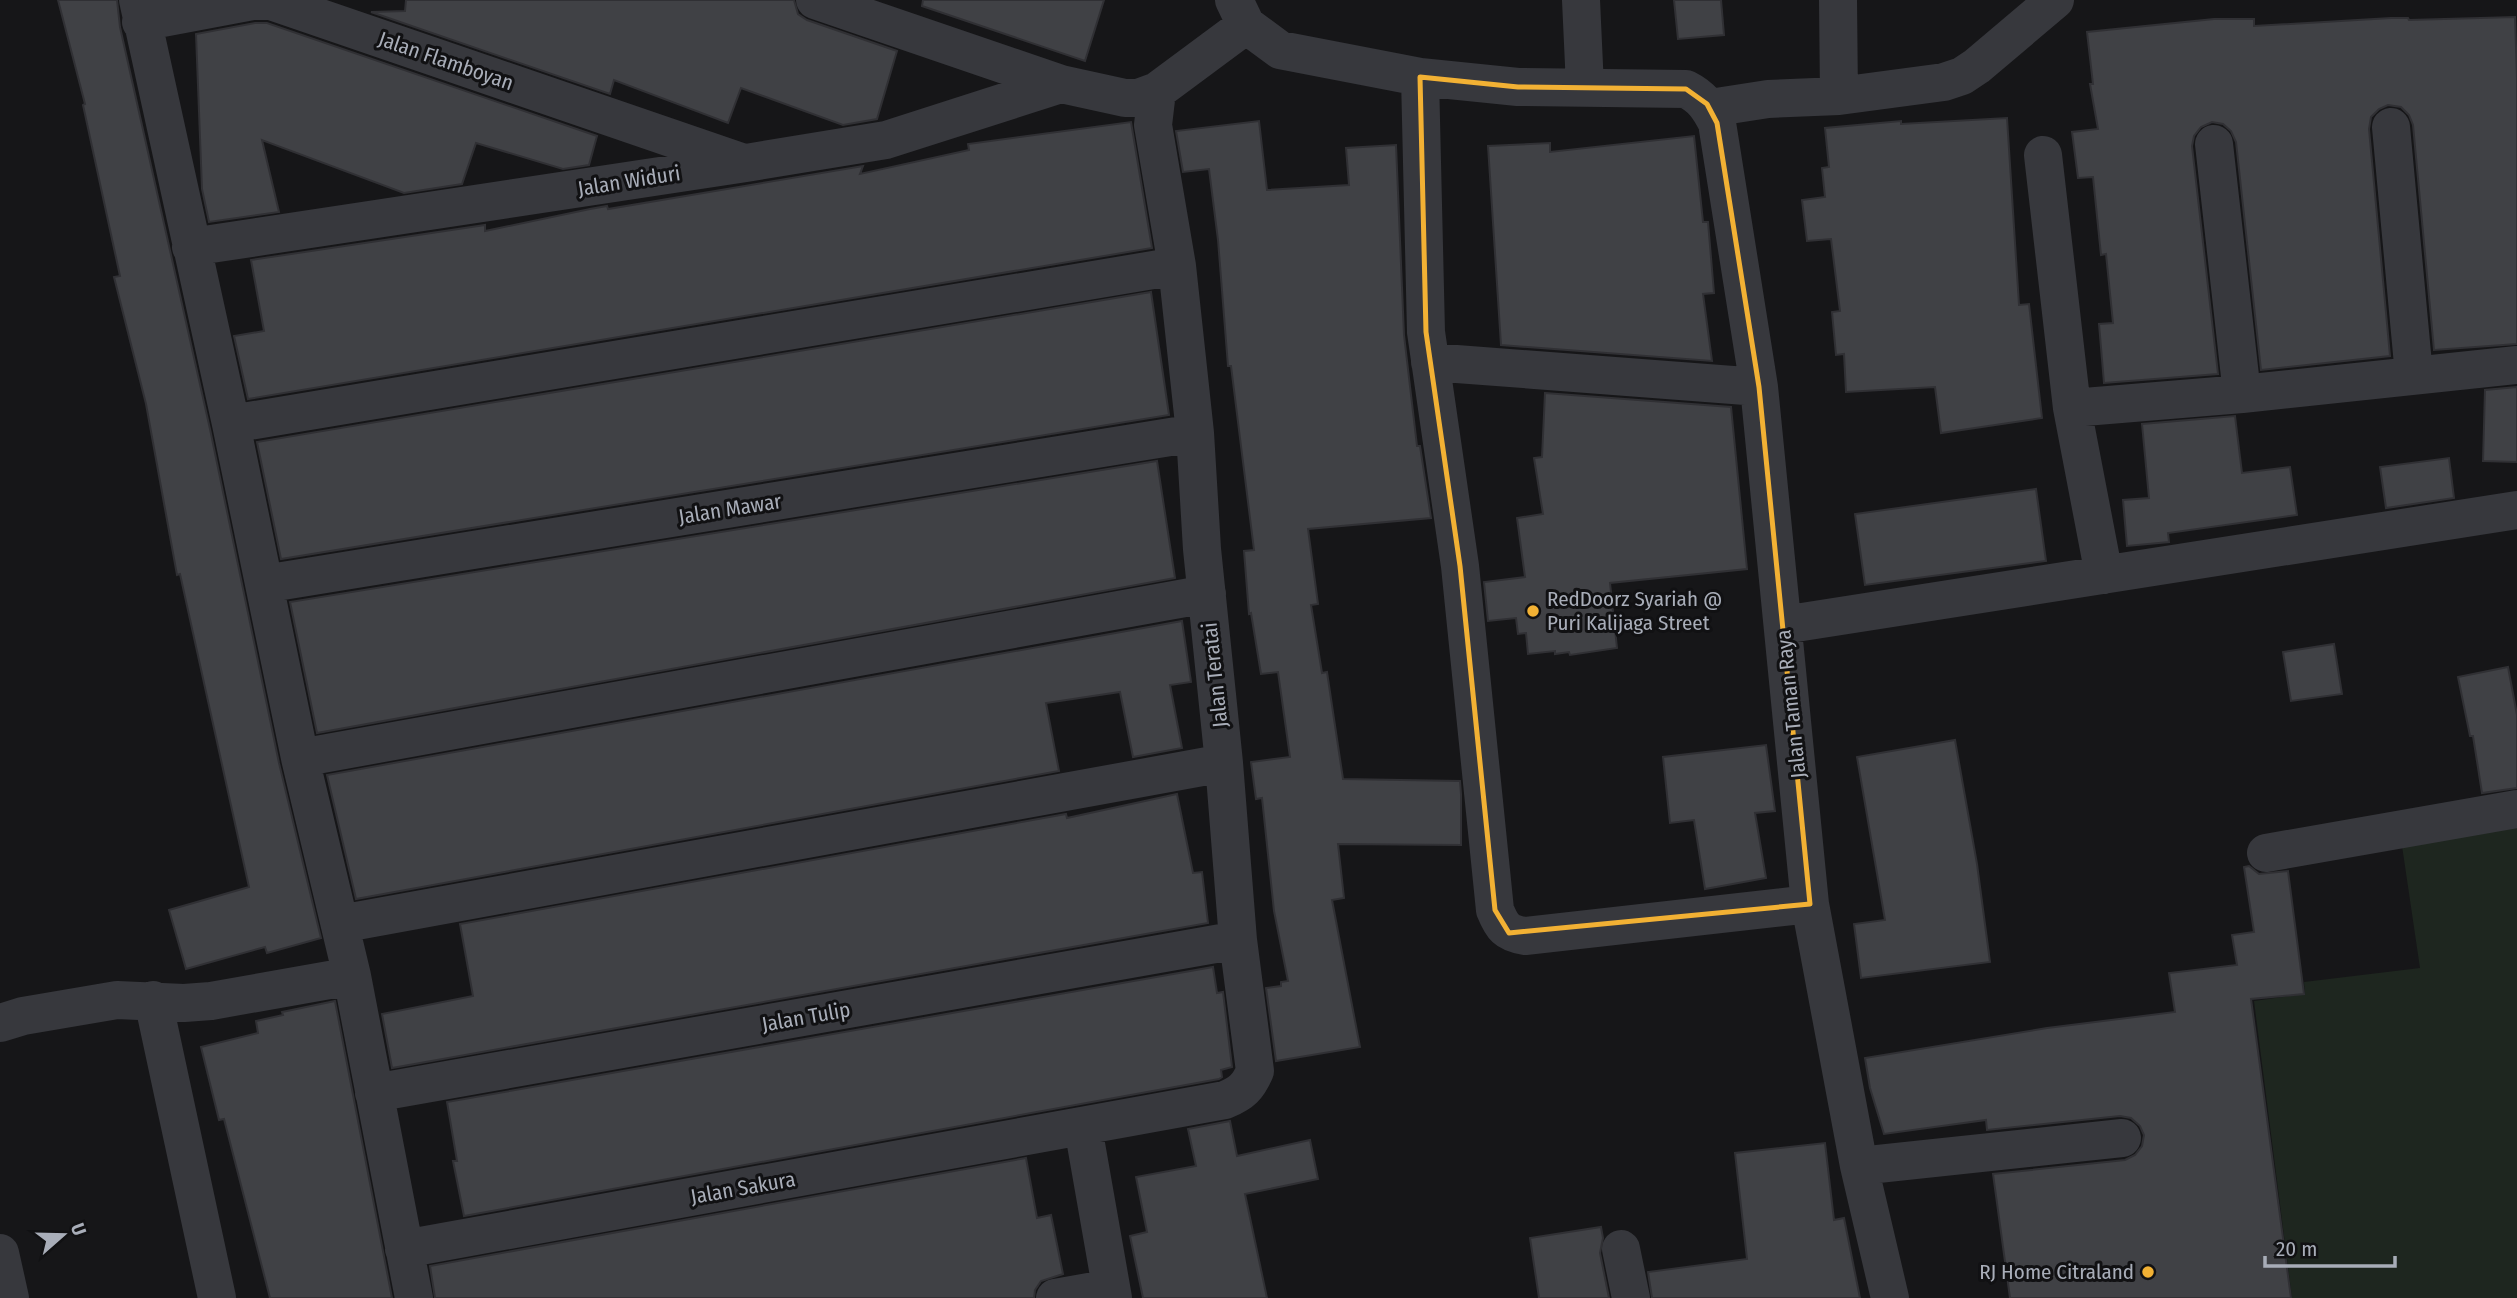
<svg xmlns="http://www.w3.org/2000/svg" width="2517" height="1298" font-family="'Fira Sans Condensed',sans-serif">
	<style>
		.green { fill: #1e261f }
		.building { fill: #404145; stroke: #303034; stroke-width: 2 }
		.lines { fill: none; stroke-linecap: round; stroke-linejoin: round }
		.minor { stroke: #37383d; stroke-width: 38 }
		.marked { fill: none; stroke: #f2b134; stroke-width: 5; stroke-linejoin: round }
		.poi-dot { fill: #f2b134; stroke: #111113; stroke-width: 2.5 }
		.labels { text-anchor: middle; stroke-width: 6; stroke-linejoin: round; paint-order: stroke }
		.street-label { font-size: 21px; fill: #a8adb8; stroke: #111113 }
		.poi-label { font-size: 21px; fill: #a8adb8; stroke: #111113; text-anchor: start }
	</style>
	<rect width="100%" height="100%" fill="#161618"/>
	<!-- green -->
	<path class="green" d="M2517,820V1298H2292L2254,1001L2305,994L2304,982L2420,968L2401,839Z"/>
	<!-- building -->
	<path class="building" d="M58,0H117L120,27L210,429L279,763L321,938L267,953L265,947L186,969L169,910L249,887L180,574L177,575L146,404L114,277L120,276L83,105L85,104Z
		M406,0H794L798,14L807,20L897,51L877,119L843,125L741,88L728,123L614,80L610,94L371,12L405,11Z
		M923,0H1104L1085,61L922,6Z
		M1674,0H1721L1724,35L1678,39Z
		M2515,17L2517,77V344L2434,350L2413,125L2409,115L2401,107L2388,105L2379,109L2371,117L2369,129L2390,356L2261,370L2236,142L2231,131L2223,124L2212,122L2201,127L2194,136L2192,146L2218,374L2104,383L2099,324L2113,323L2106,254L2101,255L2093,177L2078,178L2072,132L2098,129L2090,84H2093L2087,32L2214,19H2254V26L2391,18H2408L2409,20Z
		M255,23H267L597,136L589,165L563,169L476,143L462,184L404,193L262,140L279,212L209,222L202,189L196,34Z
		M2007,118L2019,305L2029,304L2042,418L1941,433L1935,387L1846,392L1844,354L1836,355L1832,312L1840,311L1831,239L1807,241L1802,200L1825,197L1822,168L1829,167L1825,128L1901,121V124Z
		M1259,121L1267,190L1349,185L1346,148L1396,145L1404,335L1417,446H1420L1431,518L1308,529L1318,604L1311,605L1322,673L1327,672L1343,779L1460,781L1461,794V845L1338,844L1344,898L1332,900L1360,1047L1276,1061L1266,988L1281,986V982L1288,981L1274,911L1262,798L1256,799L1251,762L1290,757L1278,672L1261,674L1251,613L1249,614L1244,551L1254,550L1231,366H1228L1218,240L1209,169L1183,172L1176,131Z
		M1131,122L1152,248L248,399L234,336L264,331L251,260L485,225V231L590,209L607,206L608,209L863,166L860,174L969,150L968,144Z
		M1694,136L1703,222H1708L1714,293L1703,294L1712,361L1501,345L1488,146L1550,143V152Z
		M1151,292L1169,415L281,559L257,442Z
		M2517,387V462L2483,461L2485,390Z
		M1545,393L1731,407L1747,569L1610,583L1617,648L1570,655L1569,652L1555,654V651L1528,654L1526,633L1518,634L1516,618L1488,621L1484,582L1525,577L1517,518L1543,514L1534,458L1542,457Z
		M2235,416L2242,473L2290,467L2297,515L2168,533L2169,542L2127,546L2123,500L2149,498L2142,424Z
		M2449,458L2454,498L2386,508L2380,467Z
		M1157,461L1175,578L317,733L290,602Z
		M2036,489L2046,561L1865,585L1855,514Z
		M1182,621L1191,682L1170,685L1182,748L1133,757L1120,692L1046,703L1059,771L356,899L327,775Z
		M2334,644L2342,694L2291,701L2283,652Z
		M2508,667L2517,715V788L2482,793L2473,736H2470L2458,677Z
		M1955,740L1977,864L1990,962L1861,978L1854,924L1885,920L1857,757Z
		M1766,745L1775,811L1755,813L1766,878L1705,889L1694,820L1670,823L1663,757Z
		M1177,794L1193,873L1202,872L1208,923L392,1068L382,1014L473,996L460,924L1066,814L1067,818Z
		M2249,866L2259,874L2288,871L2304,994L2251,999L2291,1298H2010L1993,1174L2125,1160L2135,1155L2142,1146L2144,1135L2140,1126L2131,1118L2120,1116L1987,1130L1986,1120L1884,1134L1870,1088L1865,1058L2047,1028L2175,1012L2169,973L2237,965L2232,935L2254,932L2244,867Z
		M1213,967L1217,993L1223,992L1232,1067L1221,1070L1222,1077L1219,1079L464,1216L453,1161H457L447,1102Z
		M335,1001L392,1298H270L224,1119L219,1120L201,1047L258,1033L256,1021L283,1015L282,1012Z
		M1230,1121L1237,1156L1310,1140L1318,1179L1245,1194L1267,1298H1143L1130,1236L1147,1232L1136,1177L1196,1166L1188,1129Z
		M1825,1143L1834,1220L1844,1218L1860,1298H1652L1648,1272L1747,1259L1735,1153Z
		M1026,1158L1037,1218L1051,1215L1063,1274L1041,1281L1035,1290L1034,1298H435L430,1266Z
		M1601,1227L1603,1238L1600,1253L1609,1298H1539L1530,1238Z"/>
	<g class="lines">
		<!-- minor -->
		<path class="minor" d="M138,0L231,424L300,758L352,976L414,1298
			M815,0L1061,84L1125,98H1138L1157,91L1246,25
			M1234,0L1246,25L1280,50L1420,77L1518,87L1686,89C1702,97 1709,107 1717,123L1759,387L1810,904L1859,1166L1890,1298
			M1581,0L1585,87
			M1838,0L1839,96
			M141,22L253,1H271L741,162
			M1420,77L1426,332L1460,566L1495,910C1502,927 1506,933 1525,936L1810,904
			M1710,108L1768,99L1839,96L1944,82L1962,76L1977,66L2055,0
			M2391,127L2414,375
			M2214,144L2242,394
			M2043,155L2072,408L2242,394L2517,365
			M191,247L746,163L886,140L1061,84
			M1430,362L1759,387
			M2072,408L2104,575
			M231,424L1177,266
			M264,584L1195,433
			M1783,625L2517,510
			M300,758L1207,594
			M2266,853L2517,809
			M340,924L1224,763
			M153,1000L217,1298
			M0,1023L23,1016L117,1000L184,1003L211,1001L352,976
			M374,1093L1238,940
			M1083,1127L1113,1298
			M1859,1166L2122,1138
			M404,1249L1225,1100C1242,1093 1248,1087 1255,1071L1238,940L1224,763L1202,549L1195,433L1177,266L1153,125L1157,91
			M1621,1249L1631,1298
			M0,1253L10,1298
			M1055,1298L1111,1288"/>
	</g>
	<!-- marked area -->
	<path class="marked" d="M1420,77L1518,87L1686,89L1707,104L1717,123L1759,387L1810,904L1509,933L1495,910L1460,566L1426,332Z"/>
	<!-- markers -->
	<g class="poi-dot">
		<circle cx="1533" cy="611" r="7"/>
		<circle cx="2148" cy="1272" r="7"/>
	</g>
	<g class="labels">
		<!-- street labels -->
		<g class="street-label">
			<text transform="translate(446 61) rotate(19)" y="7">Jalan Flamboyan</text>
			<text transform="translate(629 181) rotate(-9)" y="7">Jalan Widuri</text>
			<text transform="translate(730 509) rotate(-9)" y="7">Jalan Mawar</text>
			<text transform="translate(1215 675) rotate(-96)" y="7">Jalan Teratai</text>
			<text transform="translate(1791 704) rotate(-96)" y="7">Jalan Taman Raya</text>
			<text transform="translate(806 1017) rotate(-10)" y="7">Jalan Tulip</text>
			<text transform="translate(743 1188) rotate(-10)" y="7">Jalan Sakura</text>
		</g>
		<!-- poi labels -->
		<g class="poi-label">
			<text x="1547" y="606">RedDoorz Syariah @<tspan x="1547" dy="24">Puri Kalijaga Street</tspan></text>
			<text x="2134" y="1279" text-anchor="end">RJ Home Citraland</text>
		</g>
	</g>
	<!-- north arrow -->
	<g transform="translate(63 1235) rotate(70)" stroke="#111113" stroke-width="5" paint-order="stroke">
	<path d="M0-5L12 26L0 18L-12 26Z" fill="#a8adb8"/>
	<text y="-10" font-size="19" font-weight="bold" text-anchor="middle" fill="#a8adb8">U</text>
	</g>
	<!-- scale -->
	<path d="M2265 1256v10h130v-10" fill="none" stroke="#a8adb8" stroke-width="3.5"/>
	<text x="2276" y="1256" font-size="21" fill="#a8adb8" stroke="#111113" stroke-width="5" paint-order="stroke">20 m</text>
</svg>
